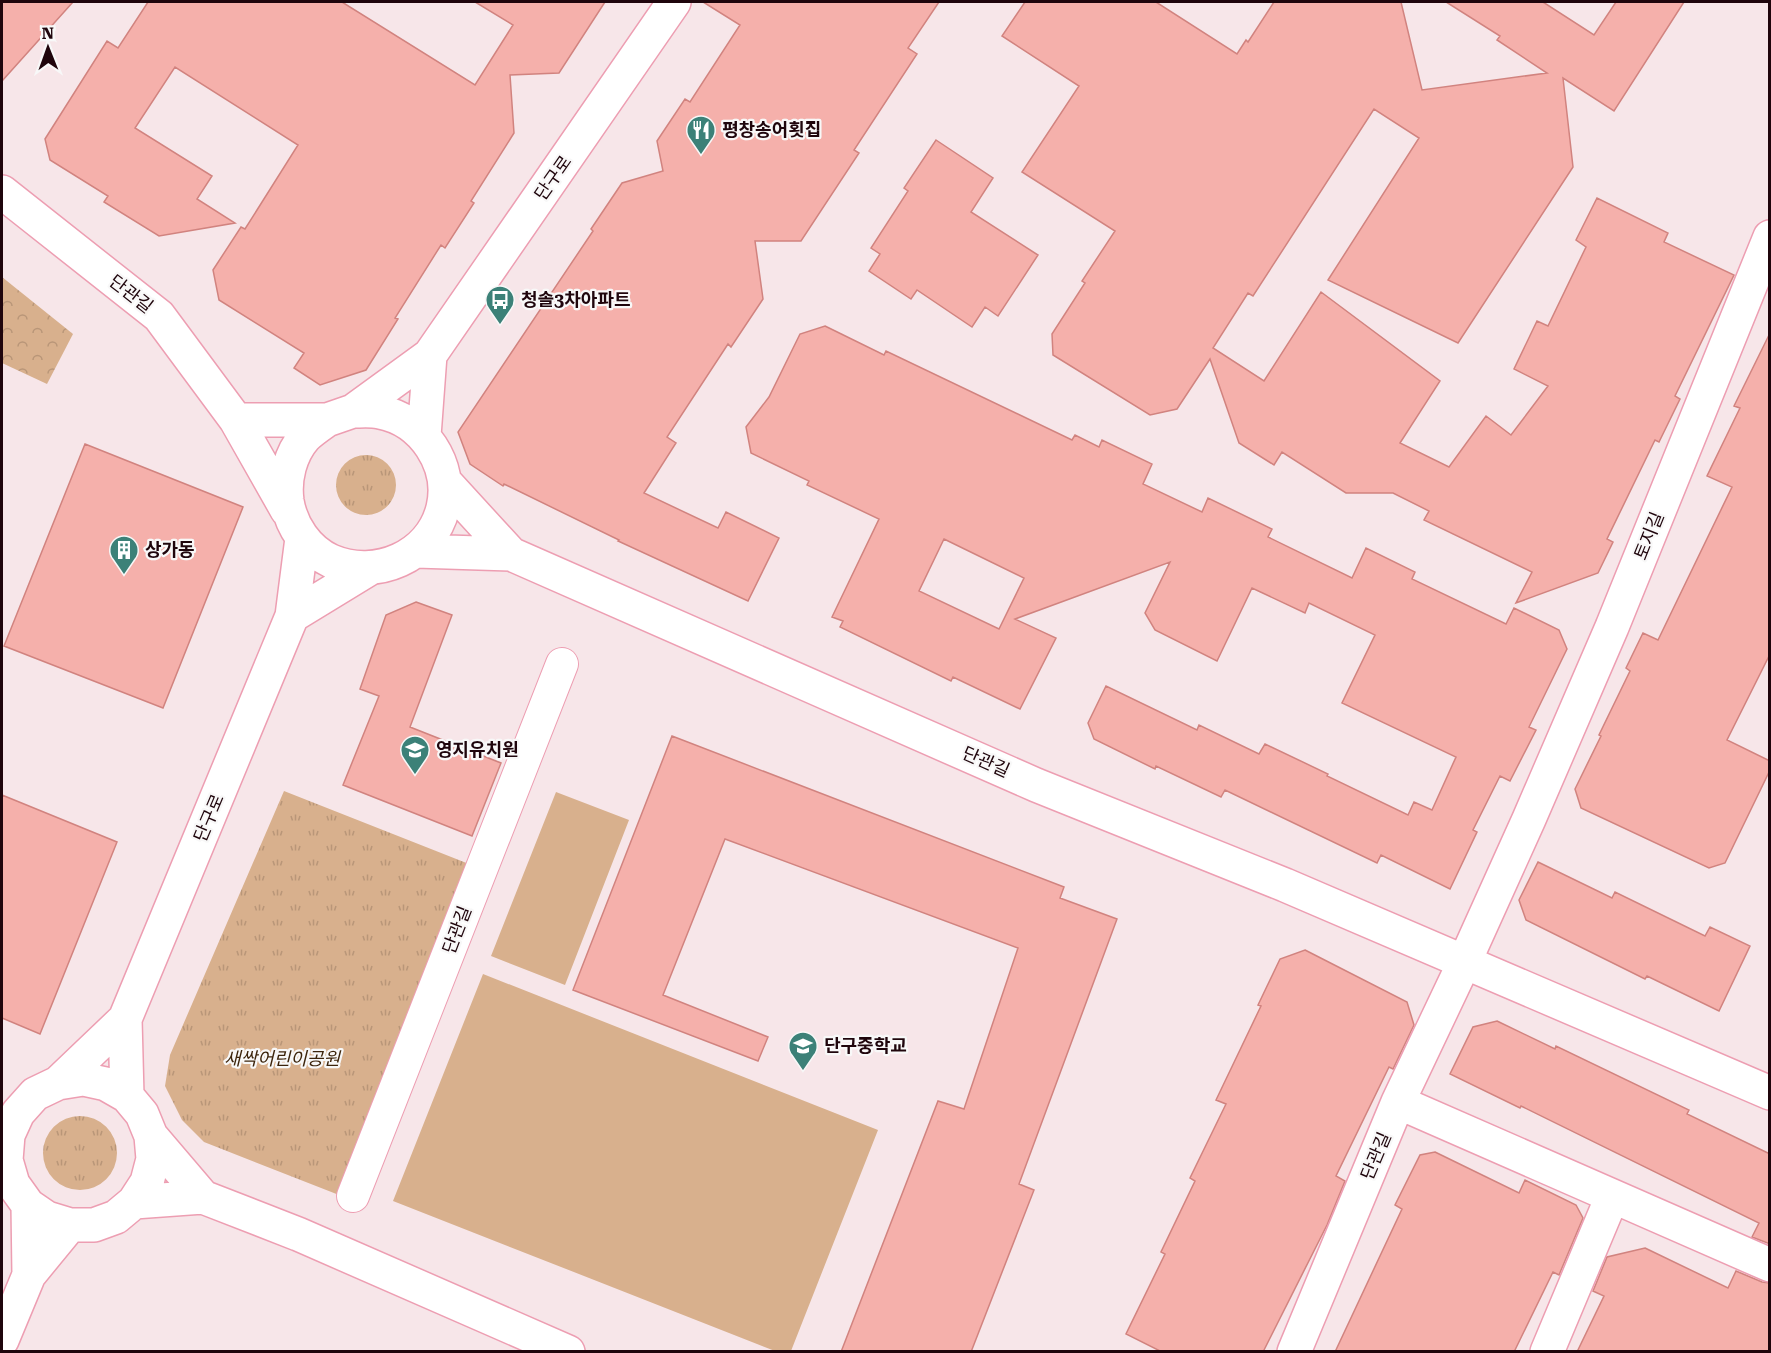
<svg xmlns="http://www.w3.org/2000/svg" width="1771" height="1353" font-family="'Roboto Serif','Noto Sans KR',serif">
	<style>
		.grass { fill: url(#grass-tufts) }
		.forest { fill: url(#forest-crowns) }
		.pitch { fill: #d8b08d }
		.building { fill: #f5b0ab; stroke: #d1837f; stroke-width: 1.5; fill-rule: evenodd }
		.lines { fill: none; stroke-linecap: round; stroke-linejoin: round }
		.pedestrian-casing { stroke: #ed9eb2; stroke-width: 34 }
		.minor-casing { stroke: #ed9eb2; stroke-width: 36 }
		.tertiary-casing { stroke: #ed9eb2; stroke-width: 36 }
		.pedestrian { stroke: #fff; stroke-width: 32 }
		.minor { stroke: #fff; stroke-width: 33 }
		.tertiary { stroke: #fff; stroke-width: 33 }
		.labels { text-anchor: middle; stroke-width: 4.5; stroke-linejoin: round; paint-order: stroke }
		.poi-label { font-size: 18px; font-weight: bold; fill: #1f050c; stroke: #f8f8f8; text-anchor: start }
		.street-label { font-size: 18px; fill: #1f050c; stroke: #f8f8f8 }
		.park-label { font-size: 18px; font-style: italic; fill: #3c240b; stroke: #f8f8f8 }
	</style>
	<defs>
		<pattern id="grass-tufts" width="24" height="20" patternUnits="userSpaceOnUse" patternTransform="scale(1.5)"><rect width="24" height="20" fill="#d8b08d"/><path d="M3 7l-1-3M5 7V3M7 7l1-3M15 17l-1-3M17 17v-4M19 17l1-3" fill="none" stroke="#b99678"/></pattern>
		<pattern id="forest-crowns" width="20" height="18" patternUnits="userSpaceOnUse" patternTransform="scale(1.5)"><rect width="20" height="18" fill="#d8b08d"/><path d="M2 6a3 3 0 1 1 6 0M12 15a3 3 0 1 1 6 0" fill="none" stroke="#b99678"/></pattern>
	</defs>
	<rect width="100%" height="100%" fill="#f7e6e9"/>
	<!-- grass -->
	<path class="grass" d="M336 485a30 30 0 1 1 60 0a30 30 0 1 1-60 0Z
		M284,791L469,864L339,1195L204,1142L182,1120L165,1086L170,1055Z
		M43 1153a37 37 0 1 1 74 0a37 37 0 1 1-74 0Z"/>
	<!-- forest -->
	<path class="forest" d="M2,277L73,334L47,384L2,363Z"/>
	<!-- pitch -->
	<path class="pitch" d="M556,792L629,820L565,985L491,956Z
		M483,974L878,1130L791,1351H775L393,1201Z"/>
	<!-- building -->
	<path class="building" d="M2,2H73L2,81Z
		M148,2H342L475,85L513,25L475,2H605L559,73L510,75L514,133L471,201L474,203L445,248L441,245L395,318L398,319L366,370L320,385L294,368L304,353L219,300L213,270L241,227L245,229L298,145L175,67L135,128L212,176L197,199L235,223L159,236L104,202L108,196L50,160L45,139L107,41L118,48Z
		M703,2H939L908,48L917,54L854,150L859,153L801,241H755L763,299L731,347L728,344L667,437L676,443L644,493L718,528L726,512L779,538L748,601L618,541L619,540L504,484L503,486L470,464L458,432L593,231L591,229L622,183L663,171L657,141L685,99L690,102L740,25Z
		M1025,2H1156L1237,54L1246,40L1248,42L1274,2H1401L1422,90L1547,73L1497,40L1500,36L1446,2H1543L1594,35L1616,2H1684L1614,111L1563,78L1573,167L1458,343L1328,280L1419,138L1374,109L1253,296L1248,293L1213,348L1264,381L1321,292L1440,381L1400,443L1449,467L1486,416L1511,435L1548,386L1514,369L1537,321L1548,326L1586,247L1576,240L1597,198L1668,233L1664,242L1734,275L1675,396L1680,399L1659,442L1655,440L1607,539L1613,542L1598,573L1516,603L1532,572L1424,520L1429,511L1393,493H1346L1282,452L1274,465L1239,443L1210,359L1177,409L1150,415L1053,355L1052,334L1085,283L1082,281L1115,231L1022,172L1079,86L1002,36Z
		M936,140L993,178L971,212L1038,255L998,316L985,307L972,327L917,290L911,299L869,271L880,254L871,248L908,191L904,188Z
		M825,326L884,355L886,351L1072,440L1075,435L1099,447L1102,440L1152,464L1143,484L1202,512L1208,498L1272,529L1268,537L1352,578L1366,548L1415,572L1412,579L1506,624L1514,608L1559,630L1567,649L1529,727L1536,730L1510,781L1500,776L1473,830L1477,832L1450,889L1381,855L1377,863L1225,790L1221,797L1156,766L1155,769L1094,739L1088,723L1106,686L1197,730L1199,725L1259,754L1265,744L1328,774L1327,776L1408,815L1414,802L1432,810L1456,757L1342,703L1375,635L1309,603L1305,613L1252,588L1217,661L1155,630L1145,613L1170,562L1015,619L1056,638L1020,709L953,677L951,681L840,627L843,621L832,617L879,519L807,485L809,481L751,453L746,427L769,397L800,334ZM944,539L1024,578L999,629L919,591Z
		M1770,333V654L1727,740L1770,761V770L1725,863L1709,868L1581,808L1575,789L1601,736L1599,735L1630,671L1626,668L1643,633L1658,640L1732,487L1707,476L1740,408L1734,406Z
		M85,444L243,507L163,708L4,646Z
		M416,602L452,615L410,727L501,763L472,836L343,785L379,696L360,689L386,615Z
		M672,736L1064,887L1060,898L1117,919L1019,1184L1034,1190L971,1352H841L938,1101L964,1109L1018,948L725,839L663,995L768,1037L758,1061L573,990Z
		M2,795L117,842L40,1034L2,1018Z
		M1538,862L1612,898L1615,892L1705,936L1710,927L1750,946L1719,1011L1647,976L1645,979L1526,920L1519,900Z
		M1305,950L1407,1002L1414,1025L1393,1069L1389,1067L1336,1176L1345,1181L1327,1225L1263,1352H1162L1126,1334L1165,1254L1161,1252L1195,1181L1190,1178L1226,1104L1216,1100L1261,1006L1258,1005L1280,959Z
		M1497,1021L1555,1049L1556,1046L1689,1110L1687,1114L1770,1154V1244L1752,1237L1759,1223L1521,1106L1520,1108L1450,1074L1473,1027Z
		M1435,1152L1519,1193L1525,1180L1576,1205L1583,1218L1559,1275L1553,1272L1514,1352H1335L1402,1209L1395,1205L1420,1155Z
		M1645,1248L1728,1288L1736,1271L1762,1282L1770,1283V1352H1577L1604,1296L1593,1291L1607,1257Z"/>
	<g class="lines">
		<!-- pedestrian casing -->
		<g class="pedestrian-casing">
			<path id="pedestrian" d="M353,1196L562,664"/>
		</g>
		<!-- minor casing -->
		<g class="minor-casing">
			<path id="minor" d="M1398,1102L1770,1265
				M1294,1352L1398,1102L1464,963L1529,819L1612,627L1770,237
				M1547,1352L1612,1197"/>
		</g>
		<!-- tertiary casing -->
		<g class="tertiary-casing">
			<path id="tertiary" d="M2,192L159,316L236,420L287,510
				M236,420H327L353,411L430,355L674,2
				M327,420C320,425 311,431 305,437C290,454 284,479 287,501C291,526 307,550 331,561C376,580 431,557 443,508C453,465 423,420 380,412C372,410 361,411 353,411
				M424,436L430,355
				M445,482L511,554
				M416,551L511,554L1036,785L1285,885L1770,1093
				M292,616L369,569
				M125,1019L58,1083L35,1094L18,1113L8,1135L6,1160L13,1184L28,1205L47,1218L70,1225H94L116,1217L134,1202L147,1182L153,1159L151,1136
				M58,1083L83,1079L106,1084L127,1096L142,1114L151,1136L203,1197
				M127,1096L125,1019L292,616L302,538
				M134,1202L203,1197L298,1234L568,1352
				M28,1205L29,1275
				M2,1340L29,1275L70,1225"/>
		</g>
		<!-- pedestrian -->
		<use href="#pedestrian" class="pedestrian"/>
		<!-- minor -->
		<use href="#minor" class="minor"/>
		<!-- tertiary -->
		<use href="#tertiary" class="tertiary"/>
	</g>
	<!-- icons -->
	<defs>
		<g id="restaurant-pin" transform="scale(1.5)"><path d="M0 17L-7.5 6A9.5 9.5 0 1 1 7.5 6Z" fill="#3c8178" stroke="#f8f8f8"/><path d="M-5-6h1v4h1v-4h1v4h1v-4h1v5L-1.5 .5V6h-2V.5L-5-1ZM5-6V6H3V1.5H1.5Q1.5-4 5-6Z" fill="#fff"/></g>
		<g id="bus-pin" transform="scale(1.5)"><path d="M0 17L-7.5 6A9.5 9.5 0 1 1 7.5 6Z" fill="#3c8178" stroke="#f8f8f8"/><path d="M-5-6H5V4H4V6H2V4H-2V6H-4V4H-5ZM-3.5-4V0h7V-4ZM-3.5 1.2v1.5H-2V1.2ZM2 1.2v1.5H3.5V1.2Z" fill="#fff"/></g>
		<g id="building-pin" transform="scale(1.5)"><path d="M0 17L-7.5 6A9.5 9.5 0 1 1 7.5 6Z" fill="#3c8178" stroke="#f8f8f8"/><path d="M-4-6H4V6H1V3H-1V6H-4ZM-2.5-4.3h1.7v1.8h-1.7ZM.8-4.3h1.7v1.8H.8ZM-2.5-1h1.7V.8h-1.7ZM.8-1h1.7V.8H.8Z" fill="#fff"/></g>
		<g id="school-pin" transform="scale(1.5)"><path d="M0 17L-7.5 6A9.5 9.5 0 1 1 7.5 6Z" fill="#3c8178" stroke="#f8f8f8"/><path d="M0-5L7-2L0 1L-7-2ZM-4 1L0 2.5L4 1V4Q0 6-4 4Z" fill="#fff"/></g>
	</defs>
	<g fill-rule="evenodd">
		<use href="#restaurant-pin" x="701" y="130"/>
		<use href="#bus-pin" x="500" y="300"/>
		<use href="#building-pin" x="124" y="550"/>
		<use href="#school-pin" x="415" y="750"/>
		<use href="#school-pin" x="803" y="1046"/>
	</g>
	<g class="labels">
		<!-- poi labels -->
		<g class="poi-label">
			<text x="722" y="136">평창송어횟집</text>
			<text x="521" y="306">청솔3차아파트</text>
			<text x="145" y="556">상가동</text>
			<text x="436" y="756">영지유치원</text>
			<text x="824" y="1052">단구중학교</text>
		</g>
		<!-- street labels -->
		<g class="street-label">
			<text transform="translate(553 178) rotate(-55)" y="6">단구로</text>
			<text transform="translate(131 294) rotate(38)" y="6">단관길</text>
			<text transform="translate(1649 536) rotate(-68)" y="6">토지길</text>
			<text transform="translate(986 762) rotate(24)" y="6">단관길</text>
			<text transform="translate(209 818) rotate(-67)" y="6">단구로</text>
			<text transform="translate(457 930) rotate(-69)" y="6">단관길</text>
			<text transform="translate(1376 1156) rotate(-67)" y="6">단관길</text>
		</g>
		<!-- park labels -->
		<g class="park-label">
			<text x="282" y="1065">새싹어린이공원</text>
		</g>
	</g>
	<!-- border -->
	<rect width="1771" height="1353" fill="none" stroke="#1f050c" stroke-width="6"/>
	<!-- north arrow -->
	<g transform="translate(48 48) rotate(359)" stroke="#f8f8f8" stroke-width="4.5" paint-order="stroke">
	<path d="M0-4.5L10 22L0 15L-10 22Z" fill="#1f050c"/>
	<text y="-9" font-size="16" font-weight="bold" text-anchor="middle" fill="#1f050c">N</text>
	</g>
</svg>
